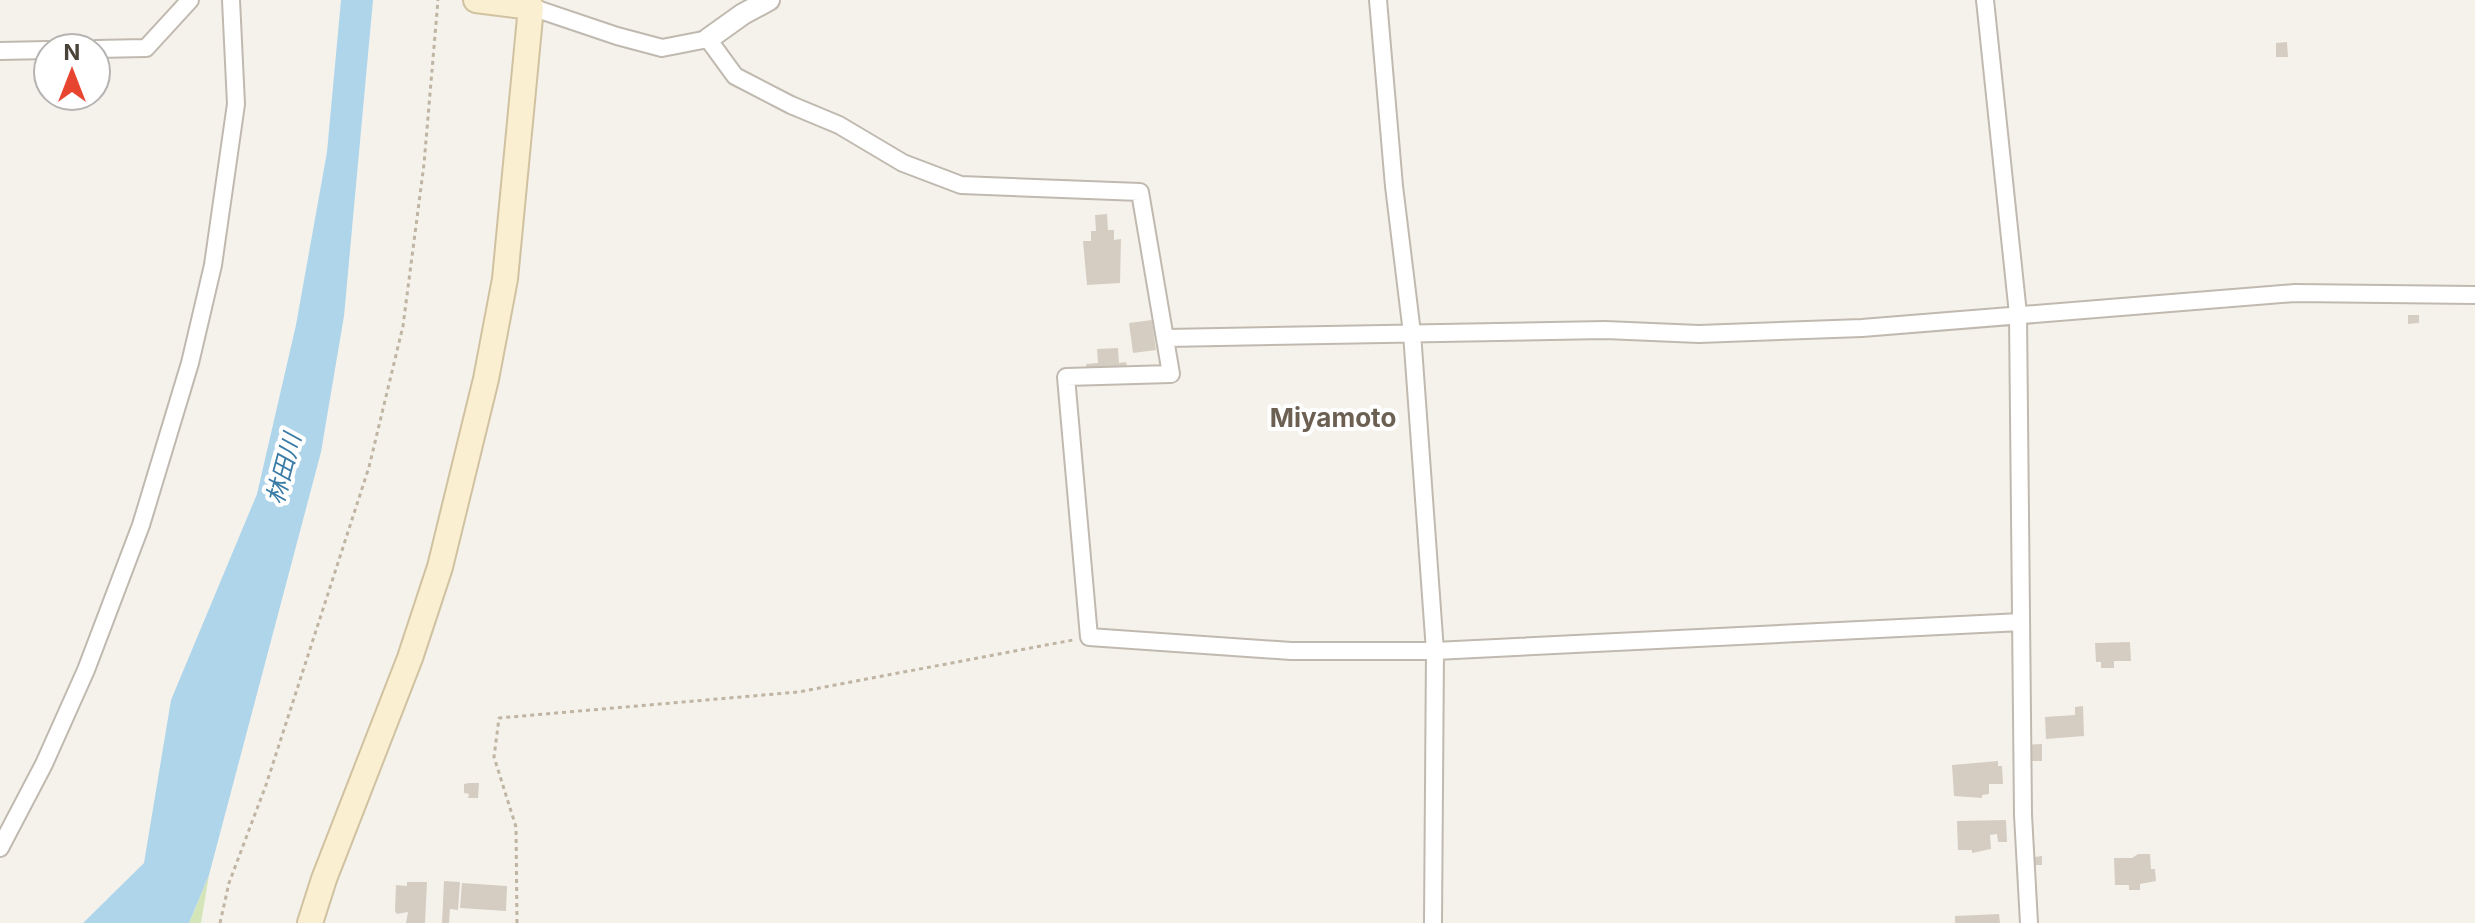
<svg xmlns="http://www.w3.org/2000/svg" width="2475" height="923" font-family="Inter,'Noto Sans JP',sans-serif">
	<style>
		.green { fill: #d3e5b9 }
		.water { fill: #afd5eb }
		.building { fill: #d6cdc2 }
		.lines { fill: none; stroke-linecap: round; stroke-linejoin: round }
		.minor-casing { stroke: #c0b9af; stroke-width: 20 }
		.tertiary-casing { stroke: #c0b9af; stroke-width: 24 }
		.secondary-casing { stroke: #d0c2a0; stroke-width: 28 }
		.path { stroke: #c0b4a2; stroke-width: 3; stroke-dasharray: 4 4; stroke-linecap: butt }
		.minor { stroke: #fff; stroke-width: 16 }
		.tertiary { stroke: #fff; stroke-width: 20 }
		.secondary { stroke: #faefd1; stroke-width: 24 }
		.labels { text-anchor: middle; stroke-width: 8; stroke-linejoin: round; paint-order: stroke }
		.water-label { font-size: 24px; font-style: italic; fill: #397ba5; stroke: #fff }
		.quarter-label { font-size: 26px; font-weight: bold; fill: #6b6052; stroke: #fff }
	</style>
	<rect width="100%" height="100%" fill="#f5f2ec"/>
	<!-- green -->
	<path class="green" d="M209,875L201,923H189Z"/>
	<!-- water -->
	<path class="water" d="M341,0H373L344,316L321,452L209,875L189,923H83L144,863L171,700L257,494L296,325L327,152Z"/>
	<!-- building -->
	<path class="building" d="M2287,42L2288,57H2276V43Z
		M1107,214L1108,230H1114V240L1121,239L1120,283L1087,285L1083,241H1091V231H1096L1095,215Z
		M2408,315H2419V323L2408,324Z
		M1152,320L1156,350L1133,353L1129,323Z
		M1118,348L1119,363L1126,362L1127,366H1119V372L1098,373V368H1087L1086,364L1098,363L1097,349Z
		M2130,642L2131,661H2114V668H2101V662H2096L2095,643Z
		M2083,706L2084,736L2046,739L2045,717L2075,715V707Z
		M2042,744V761H2025V745Z
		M1998,761V766H2002L2003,784H1989V794L1982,795V798L1954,796L1952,765Z
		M469,783H479L478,798H468L469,794L464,793V784Z
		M2006,820L2007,842H1998L1997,834L1990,835L1991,849L1972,853V850H1958L1957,821Z
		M2138,854H2150L2151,869H2155L2156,881L2140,884V890H2129V885H2115L2114,858H2132Z
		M2042,856V865H2035V857Z
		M444,881L460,882L458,910L450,909L449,923H442Z
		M407,882H427L425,923H406L408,912L397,914L395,911L396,885L407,886Z
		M462,883L507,886L506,911L460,908Z
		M1999,914L2000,923H1955V916Z"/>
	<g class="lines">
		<!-- minor casing -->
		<g class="minor-casing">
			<path id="minor" d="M1378,0L1394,186L1412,333L1435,651L1433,923
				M1985,0L2018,314L2023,815L2029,923
				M531,7L617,36L662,48L708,39L735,76L791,105L839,125L903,163L961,185L1140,192L1171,374L1066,377L1089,637L1291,651H1435L2021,622
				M96,49L146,48L190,0
				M0,51L48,50
				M1167,338L1605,330L1699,334L1862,328L2295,293L2475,295
				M0,848L44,764L86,670L141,525L190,363L213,265L236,104L231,0"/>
		</g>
		<!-- tertiary casing -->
		<g class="tertiary-casing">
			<path id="tertiary" d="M708,39L743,14L769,0"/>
		</g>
		<!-- secondary casing -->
		<g class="secondary-casing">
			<path id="secondary" d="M310,923L324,879L410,658L440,567L486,379L505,279L531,7L476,0"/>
		</g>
		<!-- path -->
		<path class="path" d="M220,923L229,883L266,785L369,467L403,326L424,164L438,0
			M517,923L516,827L494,757L499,718L798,692L1073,640"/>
		<!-- minor -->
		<use href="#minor" class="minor"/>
		<!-- tertiary -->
		<use href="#tertiary" class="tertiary"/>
		<!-- secondary -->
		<use href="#secondary" class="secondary"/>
	</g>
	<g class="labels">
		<!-- water labels -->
		<g class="water-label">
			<text transform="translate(284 469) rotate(-75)" y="8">林田川</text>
		</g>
		<!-- quarter labels -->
		<g class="quarter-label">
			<text x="1333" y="427">Miyamoto</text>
		</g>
	</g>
	<!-- north arrow -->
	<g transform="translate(72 72)"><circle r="38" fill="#ffffff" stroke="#b6b4b0" stroke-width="2"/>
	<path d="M0-6L14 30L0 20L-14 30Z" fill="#e84530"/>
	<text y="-12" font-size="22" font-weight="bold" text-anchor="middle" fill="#49433a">N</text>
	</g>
</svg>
